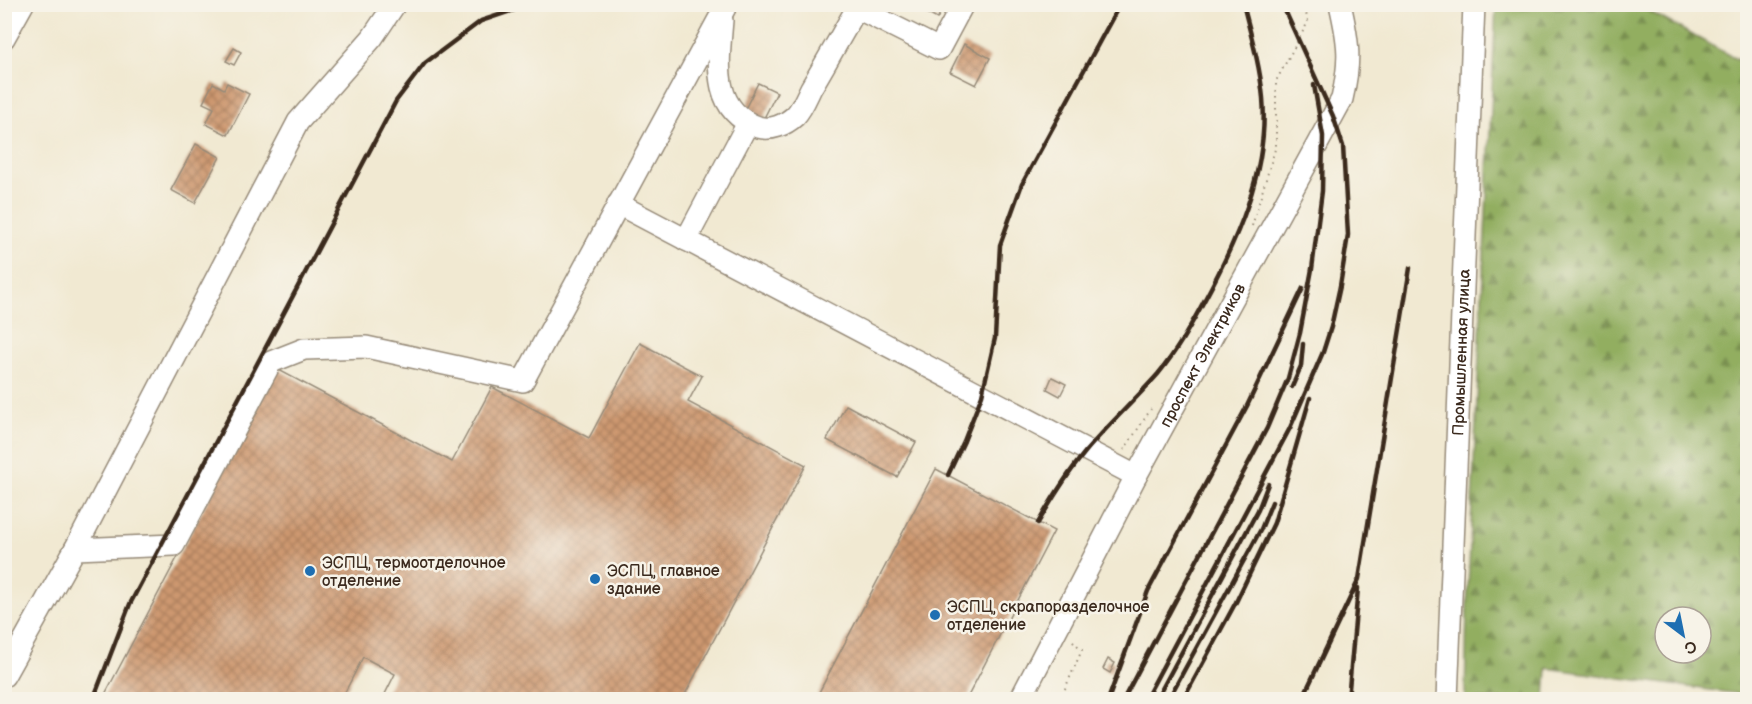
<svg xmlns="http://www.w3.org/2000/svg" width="1752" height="704" font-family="'Balsamiq Sans',sans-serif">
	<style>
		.forest { fill: url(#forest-firs); stroke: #666c3f; stroke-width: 1.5; fill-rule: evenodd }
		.building { fill: url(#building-cross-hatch) }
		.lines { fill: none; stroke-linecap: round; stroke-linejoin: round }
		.minor-casing { stroke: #968a78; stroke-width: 24 }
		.path { stroke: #968a78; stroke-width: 2; stroke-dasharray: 1.5 4.5; stroke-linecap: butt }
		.minor { stroke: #fff; stroke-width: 21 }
		.rail { stroke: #3b2a1e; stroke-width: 4.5 }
		.poi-dot { fill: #1f6fb2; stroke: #f7f3e8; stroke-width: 2 }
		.labels { text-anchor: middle; stroke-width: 5; stroke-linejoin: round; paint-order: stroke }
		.street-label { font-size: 16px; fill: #3b2a1e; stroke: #f7f3e8 }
		.poi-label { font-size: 16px; fill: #3b2a1e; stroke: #f7f3e8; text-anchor: start }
	</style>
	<defs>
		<pattern id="forest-firs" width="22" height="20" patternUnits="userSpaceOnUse" patternTransform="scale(1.5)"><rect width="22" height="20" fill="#92ae60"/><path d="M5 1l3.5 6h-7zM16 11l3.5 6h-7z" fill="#788e4f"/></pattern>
		<pattern id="building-cross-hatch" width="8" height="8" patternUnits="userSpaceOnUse" patternTransform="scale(1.5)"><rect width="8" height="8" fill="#cd986f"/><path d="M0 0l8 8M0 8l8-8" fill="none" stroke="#a87c5b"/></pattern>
	</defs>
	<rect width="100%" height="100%" fill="#f7f3e8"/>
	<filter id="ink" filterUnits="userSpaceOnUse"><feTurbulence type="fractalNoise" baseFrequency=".0167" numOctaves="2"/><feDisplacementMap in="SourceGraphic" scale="12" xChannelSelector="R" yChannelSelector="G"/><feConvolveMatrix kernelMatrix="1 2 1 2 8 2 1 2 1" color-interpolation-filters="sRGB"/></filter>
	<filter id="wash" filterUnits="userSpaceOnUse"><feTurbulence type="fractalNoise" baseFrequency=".008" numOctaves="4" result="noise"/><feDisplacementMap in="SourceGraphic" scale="24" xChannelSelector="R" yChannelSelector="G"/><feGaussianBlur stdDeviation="1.35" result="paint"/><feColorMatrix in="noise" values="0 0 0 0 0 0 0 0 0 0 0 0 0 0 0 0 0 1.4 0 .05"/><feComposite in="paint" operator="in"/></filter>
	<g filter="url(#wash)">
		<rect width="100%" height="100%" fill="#f1e9d2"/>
		<!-- forest -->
		<path class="forest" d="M1496,5H1638L1747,65V695L1547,668L1545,699H1465L1467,608ZM1665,617H1701V653H1665Z"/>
		<g id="blocks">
			<!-- building -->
			<path class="building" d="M910,4H945L937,19Z
				M964,44L990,58L976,85L950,72Z
				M234,48L241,52L234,65L226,61Z
				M213,83L224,89L227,83L249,94L228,135L206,124L214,108L203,103Z
				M758,83L777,92L763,120L744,111Z
				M196,144L220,157L195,203L171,190Z
				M640,343L702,376L688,402L806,465L682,700H382L395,674L363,657L341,700H102L277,369L452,462L492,387L589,438Z
				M1052,377L1066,384L1060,396L1047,389Z
				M846,405L916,442L897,477L827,440Z
				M936,469L1054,531L966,700H815Z
				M1108,659L1115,663L1110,673L1103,669Z"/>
		</g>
	</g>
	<g filter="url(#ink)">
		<use href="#blocks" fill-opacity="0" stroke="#968a78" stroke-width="1.5"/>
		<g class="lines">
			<!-- minor casing -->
			<g class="minor-casing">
				<g id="minor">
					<path d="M722,20C719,60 710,110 758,127C771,131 785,125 795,116C802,109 807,96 811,88C827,61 842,34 857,8L939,49L963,4"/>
					<path d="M4,38L23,4"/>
					<path d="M618,204L1136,476"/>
					<path d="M686,240L748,123"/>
					<path d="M75,549L174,545L271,362L304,349L366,347L523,381L727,4"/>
					<path d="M4,676L75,549L298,122L372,38L395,4"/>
					<path id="s1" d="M1020,700L1136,476L1342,99C1351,60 1349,43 1340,4"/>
					<path id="s2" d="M1447,700L1474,4"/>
				</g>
			</g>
			<!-- path -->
			<path class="path" d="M1252,226L1276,146V81L1308,22L1304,4
				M1124,450L1151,409
				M1060,700L1082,650L1071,639"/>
			<!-- minor -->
			<use href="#minor" class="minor"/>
			<!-- rail -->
			<path class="rail" d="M1292,387L1301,366L1303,344
				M948,475L964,441L982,395L995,338L1000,245L1022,184L1120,4
				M1038,523C1053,497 1068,473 1086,451C1109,424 1135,400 1158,374C1177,351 1190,327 1204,301C1237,240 1269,170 1263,98C1260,66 1251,35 1243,4
				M93,700L130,604L396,101L425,63L481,21L532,4
				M1108,700L1148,591L1247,406L1303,288
				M1123,700L1267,428L1288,378L1300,333L1312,269L1322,191L1323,136L1314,85
				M1145,700L1290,428L1323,352L1331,327L1340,286L1348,235L1343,146L1333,116L1282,4
				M1156,700L1258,510L1268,484
				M1168,700L1261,529L1272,502
				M1183,700L1236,602L1274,523L1310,398
				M1298,700L1306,691L1359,579L1410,268
				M1348,700L1358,588"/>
		</g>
	</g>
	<!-- markers -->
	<g class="poi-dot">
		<circle cx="310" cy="571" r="6"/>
		<circle cx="595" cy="579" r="6"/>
		<circle cx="935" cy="615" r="6"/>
	</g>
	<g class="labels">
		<!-- street labels -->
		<g class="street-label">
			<text dy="6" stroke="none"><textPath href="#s2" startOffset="348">Промышленная улица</textPath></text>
			<text dy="6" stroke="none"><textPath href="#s1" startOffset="390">проспект Электриков</textPath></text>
		</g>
		<!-- poi labels -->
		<g class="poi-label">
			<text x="322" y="568">ЭСПЦ, термоотделочное<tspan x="322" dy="18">отделение</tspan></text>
			<text x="607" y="576">ЭСПЦ, главное<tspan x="607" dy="18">здание</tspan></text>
			<text x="947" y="612">ЭСПЦ, скрапоразделочное<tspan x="947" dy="18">отделение</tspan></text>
		</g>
	</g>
	<!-- margin -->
	<rect width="1752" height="704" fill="none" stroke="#f7f3e8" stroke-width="24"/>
	<!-- north arrow -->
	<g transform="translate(1683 635) rotate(148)"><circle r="28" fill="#f7f3e8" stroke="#aca397" stroke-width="1.5"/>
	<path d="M0-4.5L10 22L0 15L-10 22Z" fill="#1f6fb2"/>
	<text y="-9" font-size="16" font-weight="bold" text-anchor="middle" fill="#3b2a1e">С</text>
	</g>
</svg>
